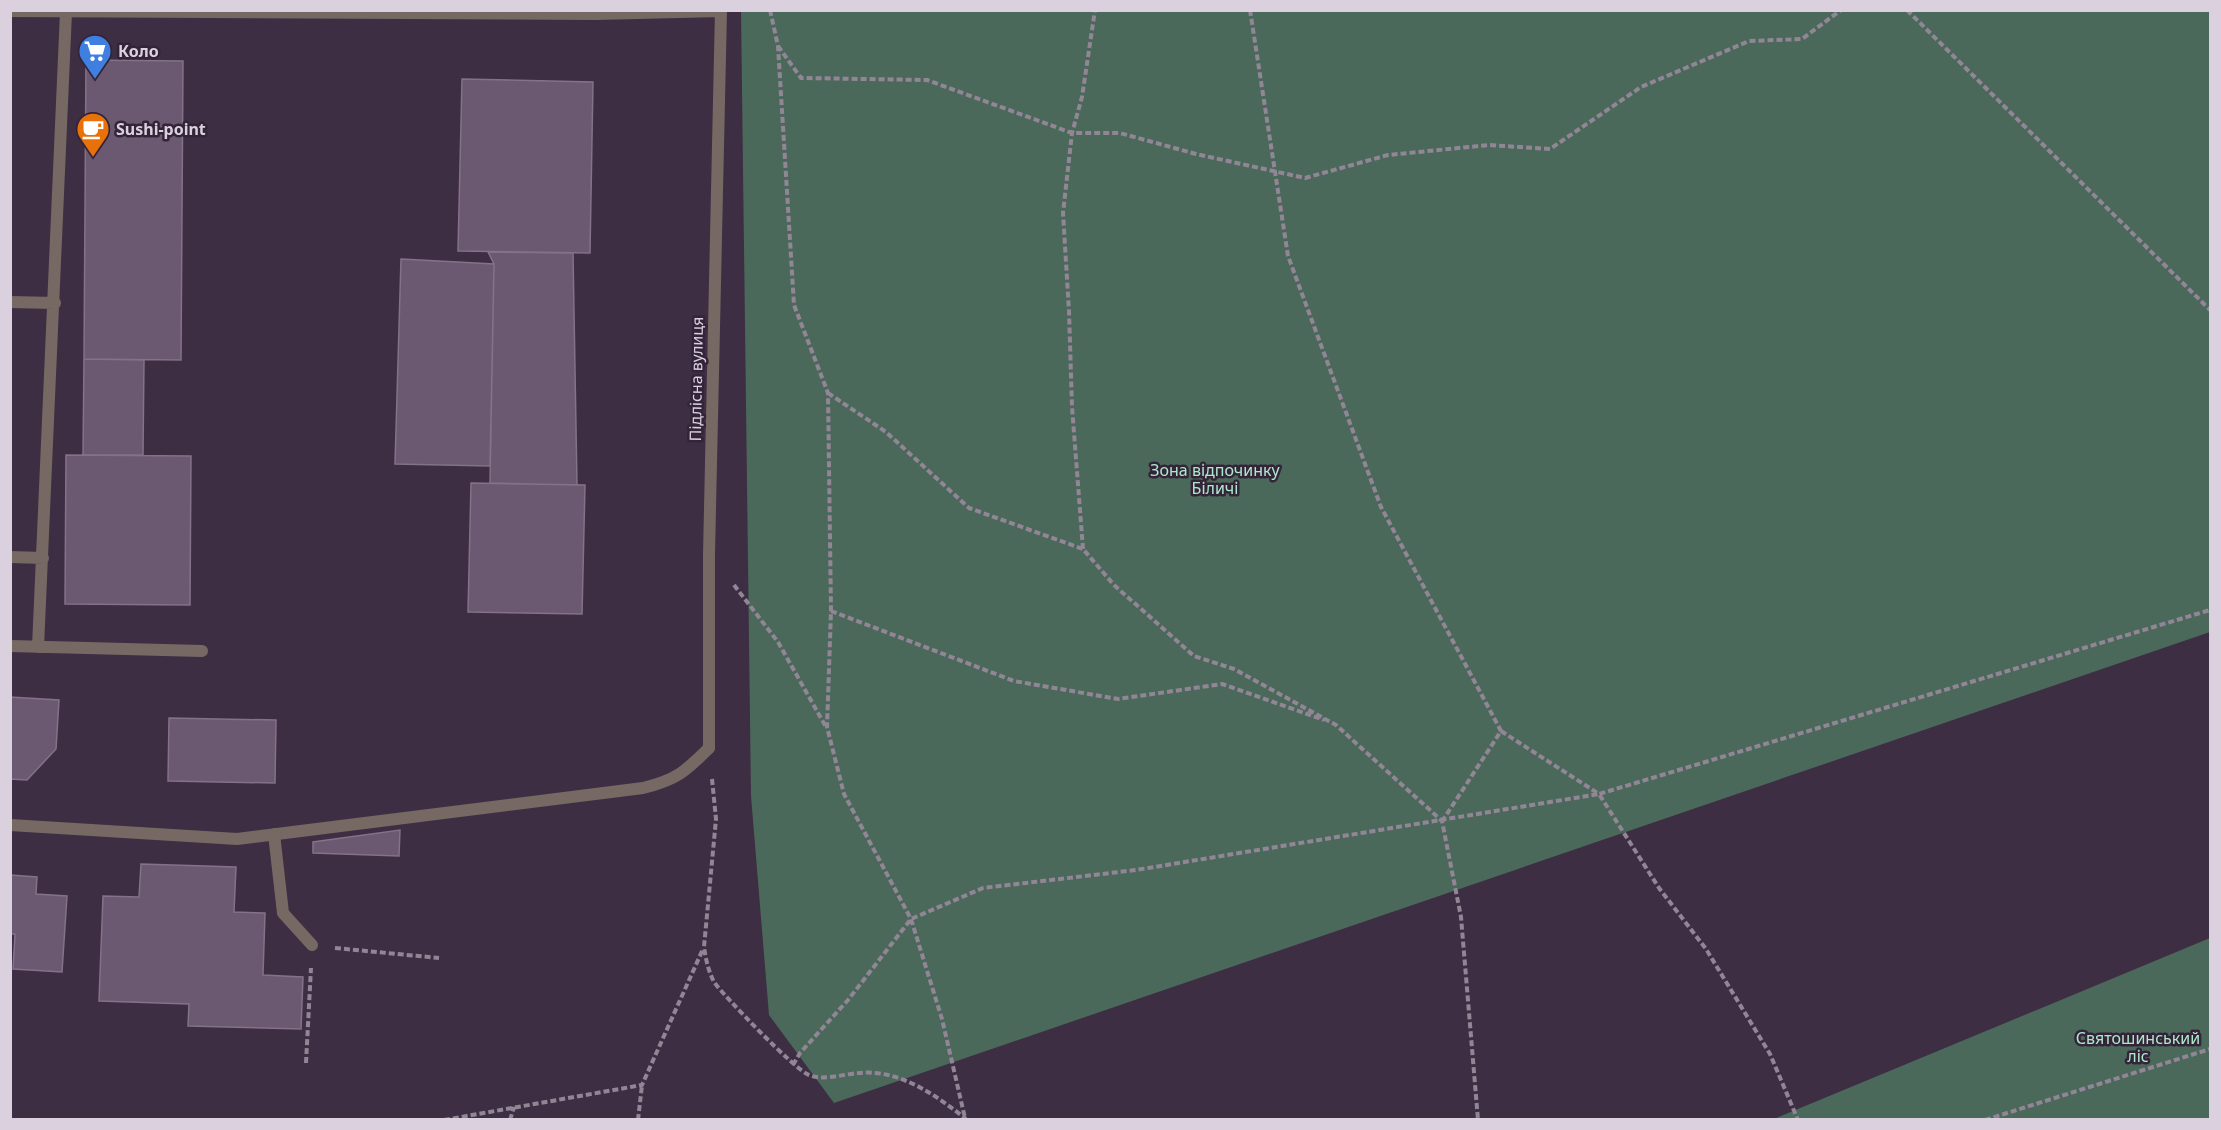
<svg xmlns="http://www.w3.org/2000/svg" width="2221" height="1130" font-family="'Noto Sans',sans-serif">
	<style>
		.forest { fill: #4b695a }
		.building { fill: #6b5971; stroke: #84718a; stroke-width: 1.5 }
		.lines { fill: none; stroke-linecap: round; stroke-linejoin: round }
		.path { stroke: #928696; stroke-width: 4; stroke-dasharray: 6 3; stroke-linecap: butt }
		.lane { stroke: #766963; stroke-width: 12 }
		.street { stroke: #766963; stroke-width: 12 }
		.labels { text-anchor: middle; stroke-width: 5; stroke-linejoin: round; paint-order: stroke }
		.poi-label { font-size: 16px; font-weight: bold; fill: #dbd1de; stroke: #342439; text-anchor: start }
		.street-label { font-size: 16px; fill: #dbd1de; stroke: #342439 }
		.park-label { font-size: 16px; fill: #aee9cb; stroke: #342439 }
	</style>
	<rect width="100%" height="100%" fill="#3e2e43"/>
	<!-- forest -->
	<path class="forest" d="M741,11H2210V632L834,1103L769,1015L751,796Z
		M2210,938V1119H1774Z"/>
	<!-- building -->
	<path class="building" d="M86,60L183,61L181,360L84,359Z
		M462,79L593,82L590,253L458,251Z
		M488,252L573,253L577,485L490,483L494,264Z
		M401,259L494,264L490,466L395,464Z
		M84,359L144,360L143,455H83Z
		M66,455L191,456L190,605L65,604Z
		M471,483L585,485L582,614L468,612Z
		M10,697L59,700L56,749L27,780L10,779Z
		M169,718L276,720L275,783L168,781Z
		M400,830L399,856L313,853V842Z
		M141,864L236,867L234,912L265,913L263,975L303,977L301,1029L188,1026L189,1004L99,1001L103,896L139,897Z
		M10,875L37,877L36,894L67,896L62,972L13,969L15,934H10Z"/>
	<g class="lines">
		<!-- path -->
		<path class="path" d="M770,10L778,46L794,305L828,393L831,611L827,727L844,794L911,919L942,1019L965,1118
			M1250,10L1288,256L1381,507L1501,731L1443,820
			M1907,10L2210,310
			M778,46L801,78L927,80L1072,133H1120L1196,154L1305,178L1388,155L1489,145L1550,149L1641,87L1749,41L1802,39L1841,10
			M828,393L886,432L969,508L1083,549L1114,585L1194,656L1234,669L1336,725L1442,821L1461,917L1478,1120
			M1083,549L1072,407L1069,311L1063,213L1072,133L1082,97L1095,10
			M734,585L778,642L826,727
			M831,611L1014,681L1118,699L1222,684L1324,720
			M1501,731L1599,794L2210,610
			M712,779L716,819L704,947C706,960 708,970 714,982C723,995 795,1070 809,1075C823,1081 844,1074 859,1073C899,1069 936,1095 966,1119
			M335,948L439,958
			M306,1063L311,968
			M793,1065L800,1053L848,1000L911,919L983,888L1136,870L1599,794L1659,888L1706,949L1770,1054L1798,1120
			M444,1120L642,1085L703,949
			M510,1120L514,1107
			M638,1120L642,1085
			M1985,1120L2210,1049"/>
		<!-- lane -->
		<path class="lane" d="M10,302L55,303
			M10,557L43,558
			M10,646L202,651
			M38,647L66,12
			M10,825L237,839L643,788C676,780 685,772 709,748
			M274,834L283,913L312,945"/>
		<!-- street -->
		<path class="street" d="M10,11L596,14L721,11
			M709,748V554L721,10"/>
	</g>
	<!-- icons -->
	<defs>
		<g id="supermarket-pin" transform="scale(1.725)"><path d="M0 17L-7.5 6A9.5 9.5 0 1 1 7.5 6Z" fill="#3f7fe0" stroke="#342439"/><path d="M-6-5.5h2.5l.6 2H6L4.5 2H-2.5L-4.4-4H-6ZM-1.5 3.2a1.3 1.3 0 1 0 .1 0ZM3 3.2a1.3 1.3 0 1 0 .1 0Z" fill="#fff"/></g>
		<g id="cafe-pin" transform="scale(1.725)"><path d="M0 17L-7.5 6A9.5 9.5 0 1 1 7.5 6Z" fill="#e8710a" stroke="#342439"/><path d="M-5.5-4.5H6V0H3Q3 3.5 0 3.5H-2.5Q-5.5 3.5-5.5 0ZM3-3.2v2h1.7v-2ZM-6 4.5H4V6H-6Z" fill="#fff"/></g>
	</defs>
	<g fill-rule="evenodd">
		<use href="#supermarket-pin" x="95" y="51"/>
		<use href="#cafe-pin" x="93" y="129"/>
	</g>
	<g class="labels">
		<!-- poi labels -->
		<g class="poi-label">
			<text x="118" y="57">Коло</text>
			<text x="116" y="135">Sushi-point</text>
		</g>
		<!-- street labels -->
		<g class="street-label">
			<text transform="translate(696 379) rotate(-89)" y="6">Підлісна вулиця</text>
		</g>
		<!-- park labels -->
		<g class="park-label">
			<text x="1215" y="476">Зона відпочинку<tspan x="1215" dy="18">Біличі</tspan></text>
			<text x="2138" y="1044">Святошинський<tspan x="2138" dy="18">ліс</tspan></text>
		</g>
	</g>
	<!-- border -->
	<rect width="2221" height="1130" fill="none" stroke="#dbd1de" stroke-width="24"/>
</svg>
